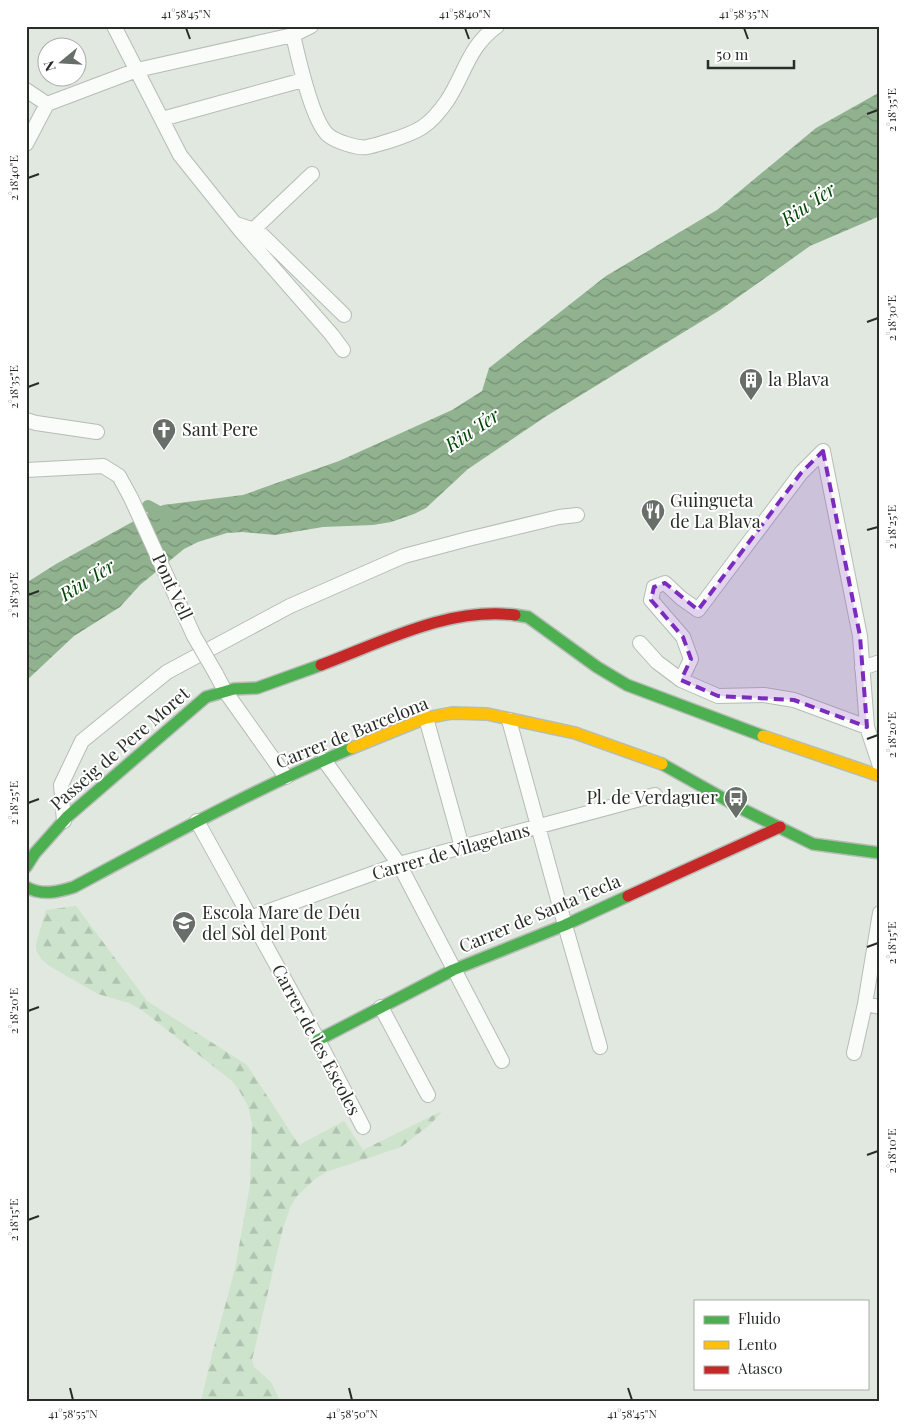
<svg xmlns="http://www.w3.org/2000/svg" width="906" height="1427" font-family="'Playfair Display',serif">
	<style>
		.forest { fill: url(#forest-firs) }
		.water { fill: url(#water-waves) }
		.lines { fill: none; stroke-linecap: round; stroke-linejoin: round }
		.canal { stroke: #90b28f; stroke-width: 12 }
		.street-casing { stroke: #b6bcb6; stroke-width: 16 }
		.fast-casing { stroke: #b6bcb6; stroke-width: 14 }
		.slow-casing { stroke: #b6bcb6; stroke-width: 14 }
		.jam-casing { stroke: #b6bcb6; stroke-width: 14 }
		.street { stroke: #fafcfa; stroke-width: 14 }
		.fast { stroke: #4caf50; stroke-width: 11 }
		.slow { stroke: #ffc107; stroke-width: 11 }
		.jam { stroke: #c62828; stroke-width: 11 }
		.street-bridge-casing { stroke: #b6bcb6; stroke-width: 16; stroke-linecap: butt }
		.street-bridge { stroke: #fafcfa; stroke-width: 14 }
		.marked { fill: #7b2cbf; fill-opacity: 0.2; stroke: #7b2cbf; stroke-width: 4; stroke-dasharray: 10 6; stroke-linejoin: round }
		.ticks { fill: none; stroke: #282d28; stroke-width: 2 }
		.labels { text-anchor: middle; stroke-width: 4; stroke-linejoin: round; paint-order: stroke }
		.poi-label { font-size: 18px; fill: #282d28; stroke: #fff; text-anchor: start }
		.street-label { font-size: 18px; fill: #282d28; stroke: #fff }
		.water-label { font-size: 19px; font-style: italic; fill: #004503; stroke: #fff }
		.neatline { fill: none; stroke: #282d28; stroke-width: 2 }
		.ticks-label { font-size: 12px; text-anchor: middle; fill: #282d28 }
	</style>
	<defs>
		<pattern id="forest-firs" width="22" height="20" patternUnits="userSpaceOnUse" patternTransform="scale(1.25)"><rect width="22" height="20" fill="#cde3cc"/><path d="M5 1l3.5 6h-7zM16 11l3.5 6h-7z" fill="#b0c3af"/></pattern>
		<pattern id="water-waves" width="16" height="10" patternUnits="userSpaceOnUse" patternTransform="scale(1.25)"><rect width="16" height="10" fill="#90b28f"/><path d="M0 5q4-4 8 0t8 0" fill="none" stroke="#769175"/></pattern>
	</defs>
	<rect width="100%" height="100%" fill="#e0e8e0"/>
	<!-- forest -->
	<path class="forest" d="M76,906L147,1001L247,1065L299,1145L344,1121L363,1150L442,1111L431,1124L401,1147L326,1172L315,1179L296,1197L290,1208L283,1228L252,1360L254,1367L271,1382L280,1401H201L212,1354L235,1269L250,1185L252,1123L248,1106L239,1090L232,1081L143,1011L129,1003L98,994L51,967L41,959L36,950V944L46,910Z"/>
	<!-- water -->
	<path class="water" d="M880,92V216L810,246L720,310L545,417L468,469L426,508L414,514L391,522L373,525L323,527L275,535L242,532L227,533L198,542L184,549L140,585L120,607L74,636L26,681V583L56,564L163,505L243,495L339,461L452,410L482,391L489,368L606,276L717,210L816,128Z"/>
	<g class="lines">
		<!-- canal -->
		<path class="canal" d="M148,506L168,517"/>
		<!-- street casing -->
		<g class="street-casing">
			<path id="street" d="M114,26L180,155L240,230L332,335L343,350
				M293,35C298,57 312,121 328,135C335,141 358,149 367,147C374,146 382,143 389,141C418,132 429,127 447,101C465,74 468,47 497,26
				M26,90L47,104
				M162,119L303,80
				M26,144L47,104L137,70L293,35L311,26
				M236,224L258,231L344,315
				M253,230L312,174
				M26,420L36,423L97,432
				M823,451L860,636L867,727L880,766
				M26,470L103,466L119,476L131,498
				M640,643L657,662L681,680L718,696L764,695L794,700L867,727
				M862,668L880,662
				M216,674L225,691L286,777
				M681,680L691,659L683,637L651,600L654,587L665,583L681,598L698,610L801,473L823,451
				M426,718L462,847
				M509,720L565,925L600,1047
				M324,760L399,864L502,1061
				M64,821L61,785L82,741L167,672L290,606L404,556L468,539L559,517L577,515
				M197,821L318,1040L363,1127
				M250,918L399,864L655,795
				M865,1004L880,1007
				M381,1007L428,1095
				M854,1053L865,1004L880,913"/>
		</g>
		<!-- fast casing -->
		<g class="fast-casing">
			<path id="fast" d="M515,615L528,617L597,667L627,685L763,736
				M662,764L744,810L813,844L880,853
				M26,867L35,853L67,817L206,697L234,689L257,688L321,665
				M26,887C42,896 58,892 74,887C165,838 257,788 352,748
				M318,1040L453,970L565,925L628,896"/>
		</g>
		<!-- slow casing -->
		<g class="slow-casing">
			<path id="slow" d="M763,736L880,776
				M352,748L426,718L452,713L487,714L575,733L662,764"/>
		</g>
		<!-- jam casing -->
		<g class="jam-casing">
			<path id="jam" d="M321,665C383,642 447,607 515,615
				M628,896L780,827"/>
		</g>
		<!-- street -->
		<use href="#street" class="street"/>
		<!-- fast -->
		<use href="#fast" class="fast"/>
		<!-- slow -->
		<use href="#slow" class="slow"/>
		<!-- jam -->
		<use href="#jam" class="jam"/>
		<!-- street-bridge casing -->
		<g class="street-bridge-casing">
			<path id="street-bridge" d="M131,498L194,636L216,674"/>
		</g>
		<!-- street-bridge -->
		<use href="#street-bridge" class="street-bridge"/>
	</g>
	<!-- marked area -->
	<path class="marked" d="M823,451L860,636L867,727L794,700L718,696L681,680L691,659L683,637L651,600L654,587L665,583L698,610L801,473Z"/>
	<!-- ticks -->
	<path class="ticks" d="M186,28L190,39M465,28L469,39M744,28L748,39M867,114L878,110M28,178L39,174M867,322L878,318M28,387L39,383M867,530L878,527M28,595L39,591M867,739L878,735M28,803L39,799M867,947L878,943M28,1011L39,1007M867,1155L878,1151M28,1220L39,1216M70,1388L73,1400M349,1388L352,1400M628,1388L632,1400"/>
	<!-- icons -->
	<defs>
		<g id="building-pin" transform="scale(1.25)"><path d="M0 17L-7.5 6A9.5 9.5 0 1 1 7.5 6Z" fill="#686e68" stroke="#fff"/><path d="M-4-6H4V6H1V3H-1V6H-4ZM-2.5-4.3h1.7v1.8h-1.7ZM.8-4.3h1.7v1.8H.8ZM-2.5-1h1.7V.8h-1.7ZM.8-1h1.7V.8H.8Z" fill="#fff"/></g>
		<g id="church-pin" transform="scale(1.25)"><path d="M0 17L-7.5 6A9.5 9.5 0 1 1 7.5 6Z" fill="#686e68" stroke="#fff"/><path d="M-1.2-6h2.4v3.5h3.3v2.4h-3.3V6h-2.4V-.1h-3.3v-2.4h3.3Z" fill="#fff"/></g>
		<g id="restaurant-pin" transform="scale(1.25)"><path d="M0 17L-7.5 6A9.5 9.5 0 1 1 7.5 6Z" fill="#686e68" stroke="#fff"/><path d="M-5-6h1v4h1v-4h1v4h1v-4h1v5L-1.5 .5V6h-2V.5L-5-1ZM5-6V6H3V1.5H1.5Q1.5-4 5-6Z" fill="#fff"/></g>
		<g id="bus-pin" transform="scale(1.25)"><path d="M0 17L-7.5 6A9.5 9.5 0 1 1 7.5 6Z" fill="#686e68" stroke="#fff"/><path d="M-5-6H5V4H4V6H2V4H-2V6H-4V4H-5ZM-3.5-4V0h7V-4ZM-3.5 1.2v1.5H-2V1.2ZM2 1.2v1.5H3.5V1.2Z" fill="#fff"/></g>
		<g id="school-pin" transform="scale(1.25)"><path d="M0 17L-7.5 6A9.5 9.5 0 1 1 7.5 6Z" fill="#686e68" stroke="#fff"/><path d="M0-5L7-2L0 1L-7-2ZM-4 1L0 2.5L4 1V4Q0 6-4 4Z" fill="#fff"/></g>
	</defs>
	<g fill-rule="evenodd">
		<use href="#building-pin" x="751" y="380"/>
		<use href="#church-pin" x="164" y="430"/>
		<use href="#restaurant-pin" x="653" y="511"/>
		<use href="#bus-pin" x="736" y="798"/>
		<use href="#school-pin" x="184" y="923"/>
	</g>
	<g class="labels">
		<!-- poi labels -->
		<g class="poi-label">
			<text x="768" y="386">la Blava</text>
			<text x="182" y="436">Sant Pere</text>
			<text x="670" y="507">Guingueta<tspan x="670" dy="21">de La Blava</tspan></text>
			<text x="718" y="804" text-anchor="end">Pl. de Verdaguer</text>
			<text x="202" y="919">Escola Mare de Déu<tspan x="202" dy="21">del Sòl del Pont</tspan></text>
		</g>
		<!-- street labels -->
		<g class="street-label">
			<text transform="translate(172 587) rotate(65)" y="6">Pont Vell</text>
			<text transform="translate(352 733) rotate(-22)" y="6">Carrer de Barcelona</text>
			<text transform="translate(120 749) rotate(-41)" y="6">Passeig de Pere Moret</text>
			<text transform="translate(451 852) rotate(-16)" y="6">Carrer de Vilagelans</text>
			<text transform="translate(540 914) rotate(-23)" y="6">Carrer de Santa Tecla</text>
			<text transform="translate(316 1040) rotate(62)" y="6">Carrer de les Escoles</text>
		</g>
		<!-- water labels -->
		<g class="water-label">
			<text transform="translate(808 204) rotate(-34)" y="7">Riu Ter</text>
			<text transform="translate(472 430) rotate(-34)" y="7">Riu Ter</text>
			<text transform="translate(87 580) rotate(-32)" y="7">Riu Ter</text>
		</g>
	</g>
	<!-- border -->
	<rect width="906" height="1427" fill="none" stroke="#ffffff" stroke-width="55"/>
	<!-- legend -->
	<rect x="694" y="1300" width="175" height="90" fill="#ffffff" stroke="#a9aba9"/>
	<rect x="704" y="1316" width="25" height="8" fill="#4caf50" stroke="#a9aba9"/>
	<text x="738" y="1324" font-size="15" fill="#282d28">Fluido</text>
	<rect x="704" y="1341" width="25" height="8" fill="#ffc107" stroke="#a9aba9"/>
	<text x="738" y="1350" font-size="15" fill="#282d28">Lento</text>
	<rect x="704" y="1366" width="25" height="8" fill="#c62828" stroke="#a9aba9"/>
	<text x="738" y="1374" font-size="15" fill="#282d28">Atasco</text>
	<!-- north arrow -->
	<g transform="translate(62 62) rotate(252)"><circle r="24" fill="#ffffff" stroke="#a9aba9"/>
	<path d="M0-4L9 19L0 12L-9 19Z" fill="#686e68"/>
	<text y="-8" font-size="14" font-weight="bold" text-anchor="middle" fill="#282d28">N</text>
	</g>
	<!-- scale -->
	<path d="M708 60v8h86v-8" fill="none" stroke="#282d28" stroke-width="2.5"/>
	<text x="716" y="60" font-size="15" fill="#282d28" stroke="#ffffff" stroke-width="4" paint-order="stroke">50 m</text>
	<rect x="28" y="28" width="850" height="1372" class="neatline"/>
	<g class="ticks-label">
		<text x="186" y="18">41°58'45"N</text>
		<text x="465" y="18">41°58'40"N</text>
		<text x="744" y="18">41°58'35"N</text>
		<text transform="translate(892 110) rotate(-90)" y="4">2°18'35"E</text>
		<text transform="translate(14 178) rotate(-90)" y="4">2°18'40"E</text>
		<text transform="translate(892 318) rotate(-90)" y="4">2°18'30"E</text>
		<text transform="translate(14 387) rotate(-90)" y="4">2°18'35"E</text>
		<text transform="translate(892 527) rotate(-90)" y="4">2°18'25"E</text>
		<text transform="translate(14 595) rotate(-90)" y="4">2°18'30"E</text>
		<text transform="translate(892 735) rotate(-90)" y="4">2°18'20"E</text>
		<text transform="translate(14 803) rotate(-90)" y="4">2°18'25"E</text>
		<text transform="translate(892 943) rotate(-90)" y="4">2°18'15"E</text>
		<text transform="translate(14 1011) rotate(-90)" y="4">2°18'20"E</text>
		<text transform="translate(892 1151) rotate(-90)" y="4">2°18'10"E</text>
		<text transform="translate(14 1220) rotate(-90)" y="4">2°18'15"E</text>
		<text x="73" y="1418">41°58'55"N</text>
		<text x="352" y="1418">41°58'50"N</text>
		<text x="632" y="1418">41°58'45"N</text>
	</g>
</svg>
